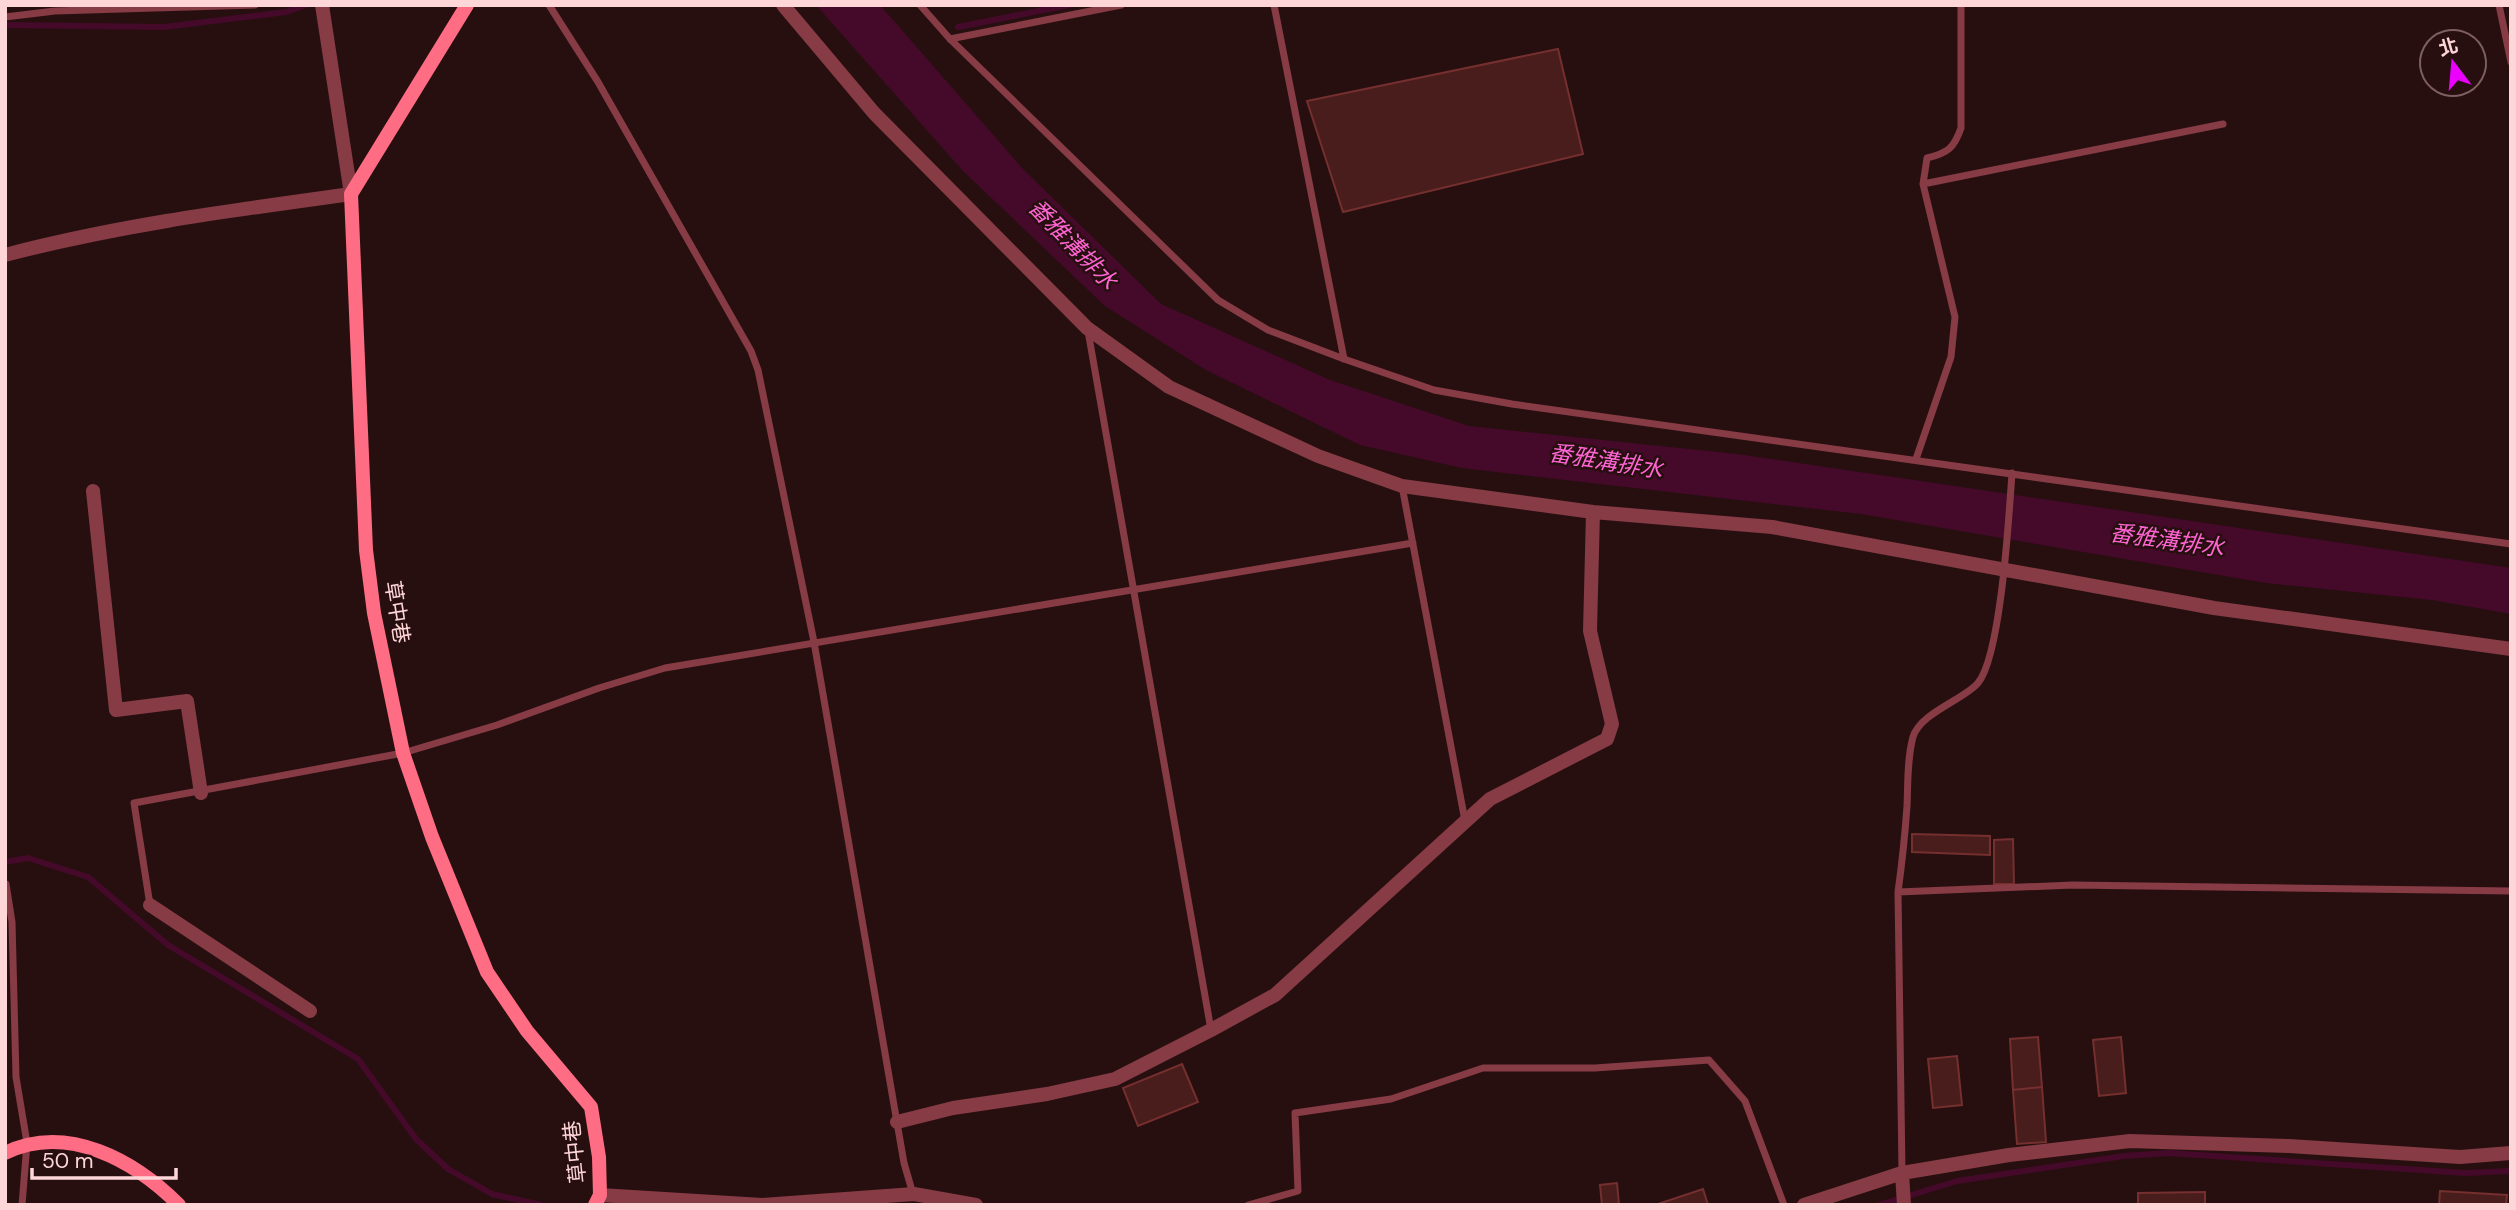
<svg xmlns="http://www.w3.org/2000/svg" width="2516" height="1210" font-family="'DM Sans','Noto Sans TC',sans-serif">
	<style>
		.water { fill: #450a2a }
		.lines { fill: none; stroke-linecap: round; stroke-linejoin: round }
		.stream { stroke: #450a2a; stroke-width: 6 }
		.building { fill: #481d1c; stroke: #742f2e; stroke-width: 2 }
		.lane { stroke: #863b45; stroke-width: 7 }
		.street { stroke: #863b45; stroke-width: 14 }
		.secondary { stroke: #fe6d83; stroke-width: 14 }
		.labels { text-anchor: middle; stroke-width: 5; stroke-linejoin: round; paint-order: stroke }
		.street-label { font-size: 21px; fill: #ffd6d8; stroke: #270f10 }
		.water-label { font-size: 23px; font-style: italic; fill: #fe64d2; stroke: #270f10 }
	</style>
	<rect width="100%" height="100%" fill="#270f10"/>
	<!-- water -->
	<path class="water" d="M816,5H880L1023,169L1161,304L1330,380L1469,426L1737,454L2511,568V614L2432,600L2266,583L1861,514L1462,468L1360,445L1206,370L1105,306L963,171Z"/>
	<g class="lines">
		<!-- stream -->
		<path class="stream" d="M5,25L164,27L286,12L306,5
			M958,27L1069,5
			M5,862L28,858L88,877L168,945L358,1059L416,1139L448,1169L492,1194L541,1205
			M1879,1205L1957,1181L2124,1156L2169,1153L2465,1173L2511,1171"/>
	</g>
	<!-- building -->
	<path class="building" d="M1558,49L1583,154L1343,212L1307,101Z
		M1912,834L1990,836V855L1912,852Z
		M2013,839L2014,884H1994V840Z
		M2038,1037L2042,1087L2013,1090L2010,1039Z
		M2121,1037L2126,1093L2099,1096L2093,1040Z
		M1957,1056L1962,1105L1933,1108L1928,1059Z
		M1182,1064L1198,1102L1138,1126L1123,1088Z
		M2042,1087L2046,1142L2017,1144L2013,1090Z
		M1617,1183L1619,1205H1602L1600,1185Z
		M1703,1189L1708,1205H1655Z
		M2440,1191L2507,1195L2506,1205H2439Z
		M2205,1192V1205H2138V1193Z"/>
	<g class="lines">
		<!-- lane -->
		<path class="lane" d="M549,5L598,82L751,351L758,370L814,642L904,1163L913,1194
			M920,5L950,39L1218,300L1268,330L1344,359L1434,390L1512,404L2511,544
			M1274,5L1344,359
			M2499,5L2511,62
			M5,17L55,11L255,5
			M950,39L1121,5
			M1923,184L2223,124
			M1088,331L1211,1030
			M1916,459L1951,357L1955,317L1923,184L1927,158C1948,153 1954,148 1961,128V5
			M1402,486L1465,821
			M6,884L12,922L16,1077L27,1143L22,1205
			M1898,892L2073,885L2511,891
			M150,905L134,803L403,753L497,725L599,688L665,668L1413,543
			M1902,1172L1898,892C1902,863 1905,835 1907,806C1908,784 1907,759 1913,737C1920,713 1965,699 1978,683C2001,655 2009,515 2012,473
			M1248,1205L1298,1191L1295,1113L1391,1099L1483,1068H1595L1709,1060L1745,1101L1784,1205"/>
		<!-- street -->
		<path class="street" d="M783,5L874,113L1087,328L1169,387L1318,456L1402,486L1593,512L1772,527L2214,608L2511,649
			M5,255C119,225 235,210 351,194L322,5
			M93,491L116,710L187,701L201,793
			M150,905L310,1011
			M897,1122L953,1108L1047,1094L1115,1079L1211,1030L1275,995L1490,799L1607,739L1612,724L1590,631L1593,512
			M1902,1173L1904,1205
			M600,1195L762,1205L914,1194L976,1205
			M1804,1205L1902,1173L2009,1155L2130,1141L2289,1146L2460,1157L2511,1153"/>
		<!-- secondary -->
		<path class="secondary" d="M467,5L351,194L366,550L374,613L403,753L432,837L487,972L527,1031L591,1107L599,1157L600,1195L595,1205
			M5,1153C67,1123 134,1160 179,1205"/>
	</g>
	<g class="labels">
		<!-- street labels -->
		<g class="street-label">
			<text transform="translate(397 612) rotate(81)" y="7">草中巷</text>
			<text transform="translate(575 1152) rotate(-96)" y="7">草中巷</text>
		</g>
		<!-- water labels -->
		<g class="water-label">
			<text transform="translate(1073 244) rotate(46)" y="8">番雅溝排水</text>
			<text transform="translate(1606 461) rotate(9)" y="8">番雅溝排水</text>
			<text transform="translate(2167 540) rotate(8)" y="8">番雅溝排水</text>
		</g>
	</g>
	<!-- border -->
	<rect width="2516" height="1210" fill="none" stroke="#ffd6d8" stroke-width="14"/>
	<!-- north arrow -->
	<g transform="translate(2453 63) rotate(344)"><circle r="33" fill="#270f10" stroke="#7d5f60" stroke-width="2"/>
	<path d="M0-5L12 26L0 18L-12 26Z" fill="#ea02fe"/>
	<text y="-10" font-size="19" font-weight="bold" text-anchor="middle" fill="#ffd6d8">北</text>
	</g>
	<!-- scale -->
	<path d="M32 1168v10h144v-10" fill="none" stroke="#ffd6d8" stroke-width="3.5"/>
	<text x="42" y="1168" font-size="21" fill="#ffd6d8" stroke="#270f10" stroke-width="5" paint-order="stroke">50 m</text>
</svg>
